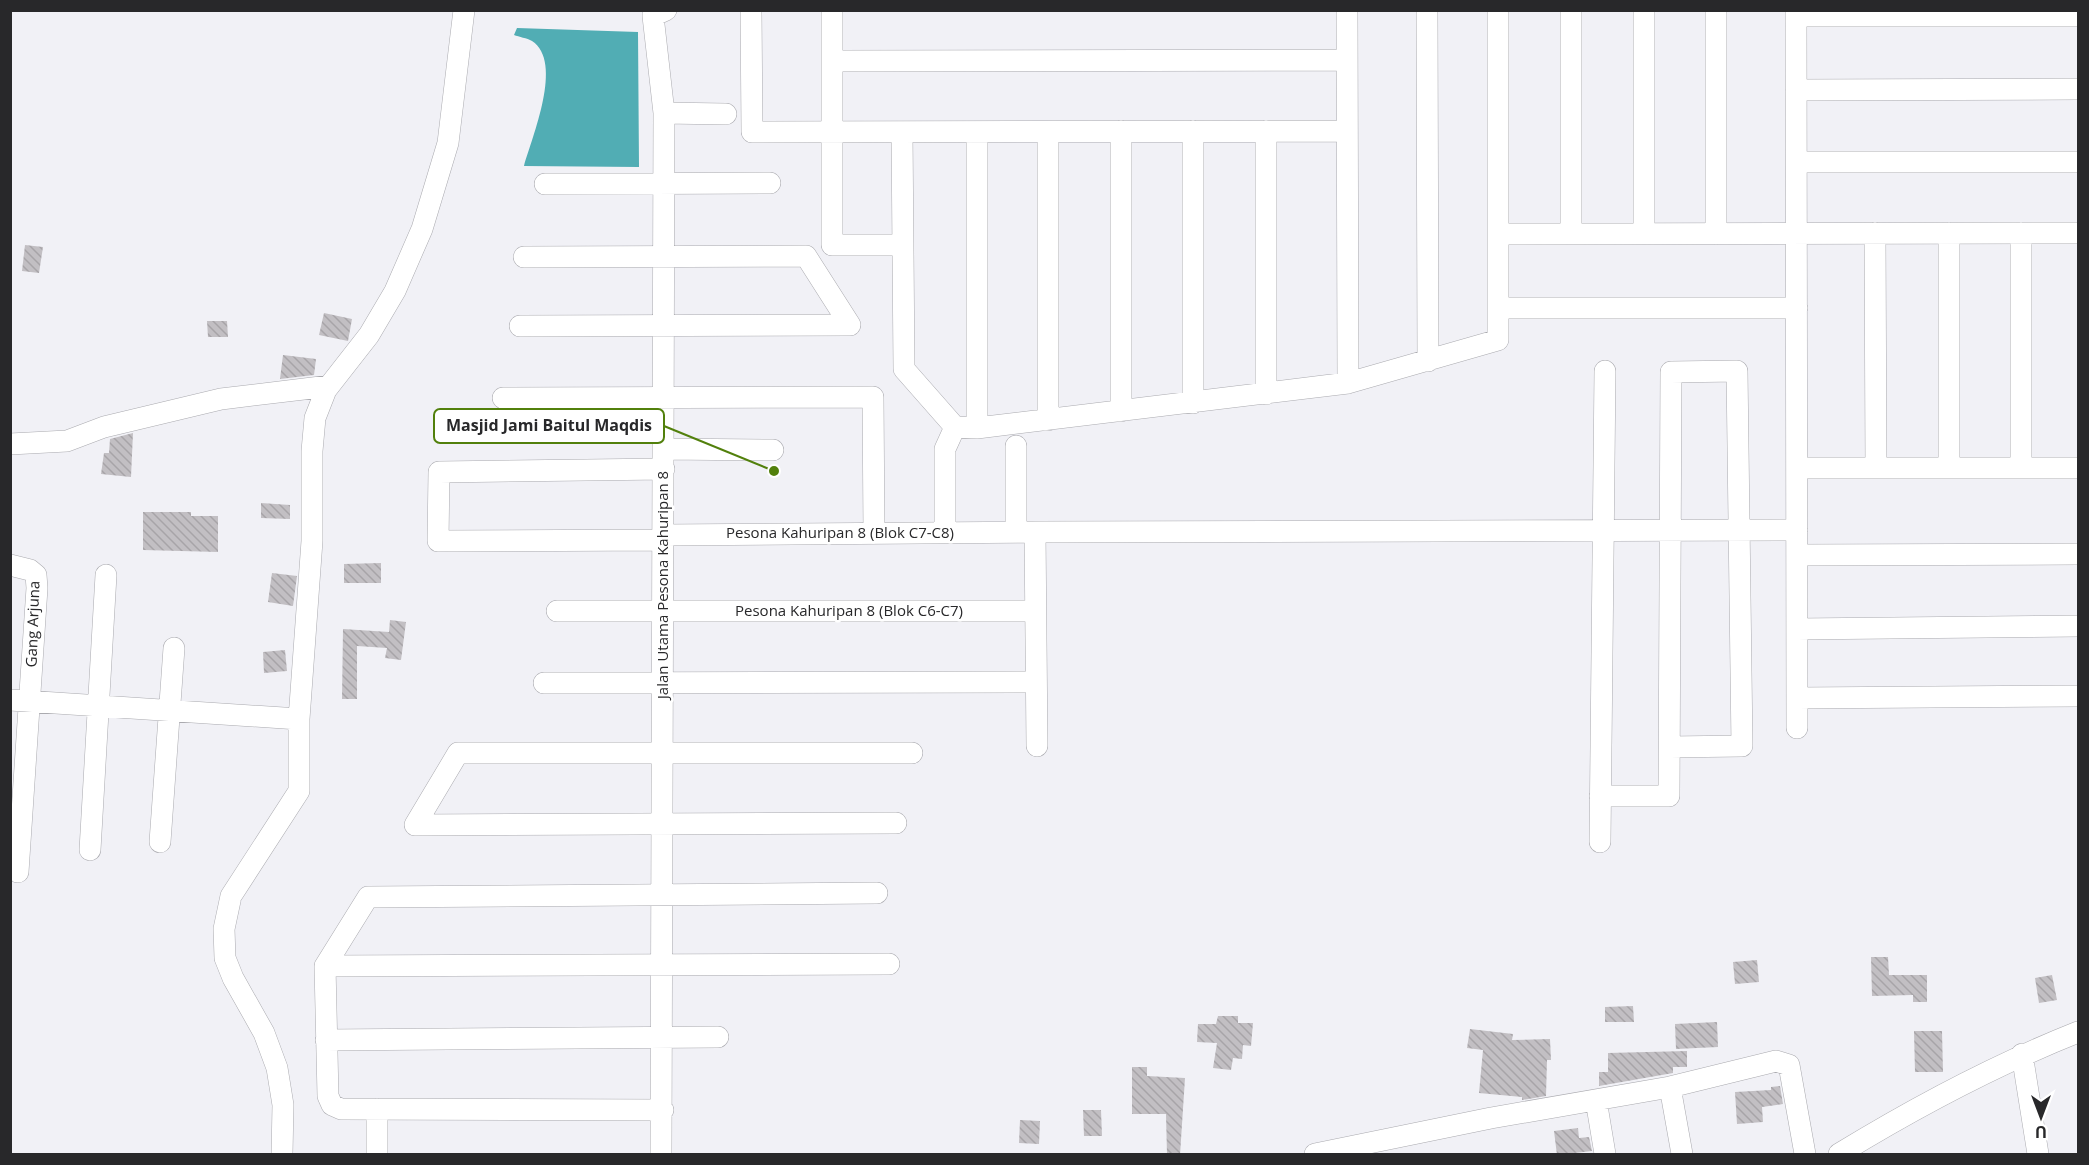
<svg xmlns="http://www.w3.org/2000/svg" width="2089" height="1165" font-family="'Open Sans',sans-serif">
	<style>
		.water { fill: #51adb4 }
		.building { fill: url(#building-back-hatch) }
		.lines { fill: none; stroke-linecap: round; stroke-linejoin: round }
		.minor-casing { stroke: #aaaaaf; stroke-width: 22 }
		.minor { stroke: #fff; stroke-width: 21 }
		.labels { text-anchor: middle; stroke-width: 5; stroke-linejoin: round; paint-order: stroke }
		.street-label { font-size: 15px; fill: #28282a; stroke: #fff }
		.leader { fill: none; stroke: #52800c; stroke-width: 2 }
		.callout-dot { fill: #52800c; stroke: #fff; stroke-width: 2 }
		.callout { fill: #fff; stroke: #52800c; stroke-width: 2 }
		.callout-label { font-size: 16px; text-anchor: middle; font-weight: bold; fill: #28282a }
	</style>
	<defs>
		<pattern id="building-back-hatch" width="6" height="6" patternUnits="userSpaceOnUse" patternTransform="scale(1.5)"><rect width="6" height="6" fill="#c2bfc3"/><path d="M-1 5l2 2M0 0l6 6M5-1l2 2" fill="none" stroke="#a7a4a8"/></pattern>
	</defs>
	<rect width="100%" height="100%" fill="#f1f1f6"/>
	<!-- water -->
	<path class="water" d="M517,28L638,32L639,167L524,166C532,137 564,62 532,41C527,38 519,37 514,35Z"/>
	<!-- building -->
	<path class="building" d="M25,245L43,247L39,273L22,271Z
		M324,313L352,319L348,341L319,335Z
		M207,321H227L228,337H208Z
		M283,355L316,359L314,375L280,379Z
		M133,433L131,477L101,474L104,453H109L110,439Z
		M261,503L290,505V519L261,518Z
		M143,512H191V516H218V552L143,550Z
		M381,563V583H344V564Z
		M272,573L297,576L293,606L268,602Z
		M390,620L406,622L401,660L385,658L387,648L357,646V699H342L343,629L389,632Z
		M285,650L287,671L264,673L263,652Z
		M1871,957H1888L1889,975H1927V1002H1913V995L1872,996Z
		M1757,960L1759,982L1735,984L1733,962Z
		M2052,975L2057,1000L2039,1003L2035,978Z
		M1633,1006L1634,1022H1605V1007Z
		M1218,1016H1238V1023H1253L1251,1046L1243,1045L1242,1059L1233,1058L1231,1070L1213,1068L1217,1043L1197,1042L1198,1024H1216Z
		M1717,1022L1718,1047L1676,1049L1675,1024Z
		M1470,1029L1513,1034L1512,1040L1550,1039L1551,1060H1547L1546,1096L1522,1100V1097L1479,1093L1483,1050L1467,1048Z
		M1914,1031H1942L1943,1072H1915Z
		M1687,1051V1067H1673V1073L1599,1086V1072H1608V1053Z
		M1132,1067H1147V1076L1185,1078L1180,1155H1167L1166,1114H1132Z
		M1780,1086L1783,1104L1762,1107L1763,1122L1737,1124L1735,1092L1771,1090V1087Z
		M1083,1110H1101L1102,1136H1084Z
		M1020,1120L1040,1121L1039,1144L1019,1143Z
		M1578,1128L1579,1138L1589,1137L1592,1151L1557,1155L1554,1131Z"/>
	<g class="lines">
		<!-- minor casing -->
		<g class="minor-casing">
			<path id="minor" d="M751,10L752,132L1347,131
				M832,10V245H903
				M1347,10L1348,383
				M1427,10L1428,361
				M1571,10V234
				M1644,10V234
				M1716,10V234
				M1796,10L1797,728
				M1796,16H2078
				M832,61L1347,60
				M1796,90L2078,89
				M664,113L726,114
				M1121,131V411
				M1193,131V403
				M1266,131V394
				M902,132L904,369L955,427L977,428L1348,383L1498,340V10
				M977,132V428
				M1048,132V420
				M1797,162H2078
				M545,184L770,183
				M1875,233L1876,468
				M1949,233V468
				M2021,233V468
				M1498,234L2078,233
				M1498,308H1797
				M520,326L850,325L806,256L524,257
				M503,398L873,397L874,533
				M10,444L67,441L104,427L221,399L329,386
				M1016,446V532
				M664,449L773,450
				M1797,468H2078
				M664,469L439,472L438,541L664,540
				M1035,532L1797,530
				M945,533V449L955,427
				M664,535L1035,532L1037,746
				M1797,555L2078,554
				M10,565L30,570L36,575L37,588L18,872
				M557,611H1035
				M1797,629L2078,626
				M544,683L1036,682
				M1797,698L2078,696
				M10,700L299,719
				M1600,796H1669L1671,372L1737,371L1742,746L1670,747
				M896,823L415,825L458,753H912
				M160,842L174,648
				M1600,842L1605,371
				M90,850L106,575
				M325,966L889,964
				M326,1040L718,1037
				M2022,1054L2038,1154
				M1670,1087L1682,1154
				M1596,1100L1605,1154
				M377,1109V1154
				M663,1110L341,1109L332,1105L328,1096L325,966L368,897L877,893
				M282,1154L283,1105L277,1068L264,1033L233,978L225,958L224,929L231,896L299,791V719L312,541V451L315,418L326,390L369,335L395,291L422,229L448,143L464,10
				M661,1154L664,113L653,16L666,10
				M1315,1154L1491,1118L1670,1087L1776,1061L1789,1065L1805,1154
				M1839,1154C1916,1107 1995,1065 2078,1032"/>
		</g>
		<!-- minor -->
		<use href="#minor" class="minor"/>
	</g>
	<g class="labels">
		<!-- street labels -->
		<g class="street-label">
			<text x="840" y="538">Pesona Kahuripan 8 (Blok C7-C8)</text>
			<text transform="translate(663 585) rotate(-90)" y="5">Jalan Utama Pesona Kahuripan 8</text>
			<text x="849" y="616">Pesona Kahuripan 8 (Blok C6-C7)</text>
			<text transform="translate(33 624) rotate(-88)" y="5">Gang Arjuna</text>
		</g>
	</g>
	<!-- callouts -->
	<path class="leader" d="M774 471L664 426"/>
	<circle class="callout-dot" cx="774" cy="471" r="6"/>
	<rect class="callout" x="434" y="409" width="230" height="34" rx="6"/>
	<g class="callout-label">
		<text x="549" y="431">Masjid Jami Baitul Maqdis</text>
	</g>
	<!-- border -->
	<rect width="2089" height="1165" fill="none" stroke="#28282a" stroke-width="24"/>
	<!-- north arrow -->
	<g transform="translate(2041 1117) rotate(180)" stroke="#ffffff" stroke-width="4.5" paint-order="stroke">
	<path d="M0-4.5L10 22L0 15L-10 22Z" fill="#28282a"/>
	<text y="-9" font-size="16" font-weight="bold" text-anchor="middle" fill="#28282a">U</text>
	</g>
</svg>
